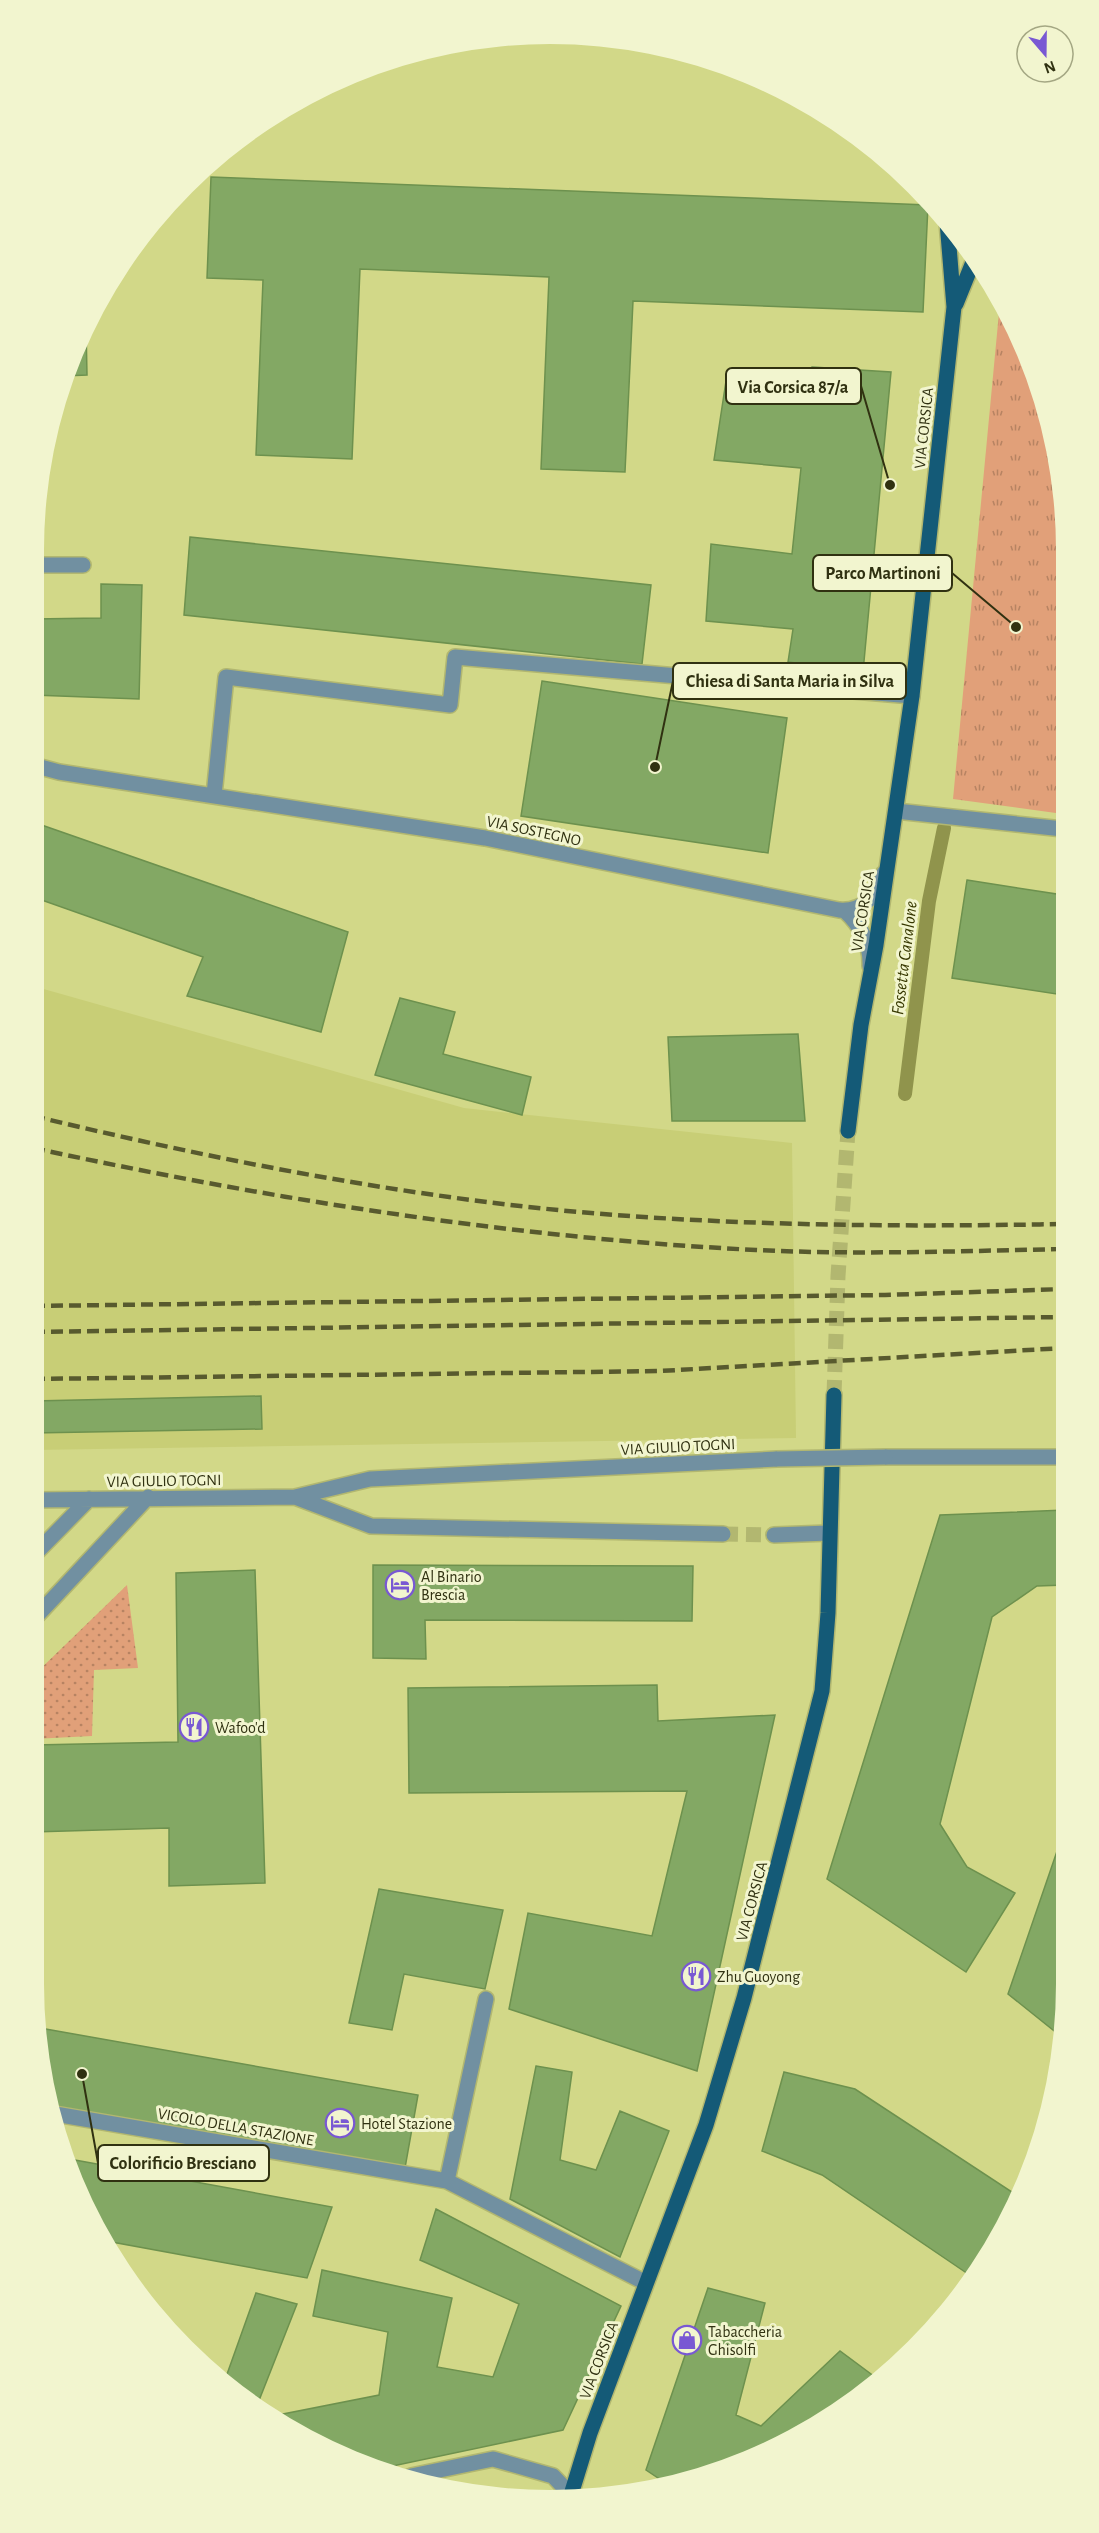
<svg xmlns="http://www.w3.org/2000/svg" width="1099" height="2533" font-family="'Alegreya Sans',sans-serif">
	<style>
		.built { fill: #c8ce76 }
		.grass { fill: url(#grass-dots) }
		.park { fill: url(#park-tufts) }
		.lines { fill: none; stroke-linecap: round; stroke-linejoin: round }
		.stream { stroke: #90944c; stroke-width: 14 }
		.building { fill: #83a864; stroke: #6d914e; stroke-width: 1.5 }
		.minor-tunnel { stroke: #b2b770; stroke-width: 15; stroke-dasharray: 15 8; stroke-linecap: butt }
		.major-tunnel { stroke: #b2b770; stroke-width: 15; stroke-dasharray: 15 8; stroke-linecap: butt }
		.minor-casing { stroke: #b2b770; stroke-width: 18 }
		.major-casing { stroke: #b2b770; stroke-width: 18 }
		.minor { stroke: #7190a1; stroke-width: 15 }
		.major { stroke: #145a77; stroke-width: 15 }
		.rail { stroke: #585a2e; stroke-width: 4.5; stroke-dasharray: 12 6; stroke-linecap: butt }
		.minor-bridge-casing { stroke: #b2b770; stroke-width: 18; stroke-linecap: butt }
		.minor-bridge { stroke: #7190a1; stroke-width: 15 }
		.labels { text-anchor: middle; stroke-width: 6; stroke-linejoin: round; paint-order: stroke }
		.street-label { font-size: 16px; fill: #303111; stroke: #f2f5cf }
		.poi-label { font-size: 16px; fill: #303111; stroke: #f2f5cf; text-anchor: start }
		.water-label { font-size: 18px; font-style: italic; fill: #373800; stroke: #f2f5cf }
		.leader { fill: none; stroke: #303111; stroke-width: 2 }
		.callout-dot { fill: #303111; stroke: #f2f5cf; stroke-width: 2 }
		.callout { fill: #f2f5cf; stroke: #303111; stroke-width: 2 }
		.callout-label { font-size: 18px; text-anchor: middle; font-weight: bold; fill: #303111 }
	</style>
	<defs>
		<pattern id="grass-dots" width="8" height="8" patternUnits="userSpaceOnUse" patternTransform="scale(1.5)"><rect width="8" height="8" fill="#e1a079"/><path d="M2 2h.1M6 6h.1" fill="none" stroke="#b78362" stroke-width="1.8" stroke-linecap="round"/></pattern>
		<pattern id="park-tufts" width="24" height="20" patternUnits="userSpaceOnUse" patternTransform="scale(1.5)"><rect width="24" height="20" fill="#e1a079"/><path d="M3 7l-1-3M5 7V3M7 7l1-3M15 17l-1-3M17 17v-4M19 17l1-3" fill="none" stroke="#b78362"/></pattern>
	</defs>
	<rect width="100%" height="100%" fill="#d2d888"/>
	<!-- built -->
	<path class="built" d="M33,986L464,1108L792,1143L796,1438L33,1450Z"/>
	<!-- grass -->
	<path class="grass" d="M127,1585L138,1668L94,1670L92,1736L33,1739V1676Z"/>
	<!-- park -->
	<path class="park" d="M1000,302L1013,321L1062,482L1063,814L953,799Z"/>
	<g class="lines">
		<!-- stream -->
		<path class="stream" d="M905,1094L929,901L944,828"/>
	</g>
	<!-- building -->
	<path class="building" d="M211,177L928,205L923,312L633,301L625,472L541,469L549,277L360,269L352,459L256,455L263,280L207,278Z
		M86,326L87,375L64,376Z
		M812,367L891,372L863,672L788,662L793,629L706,621L711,544L792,554L801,468L714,460L726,381L808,391Z
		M39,512V544H34Z
		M190,537L651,585L642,664L184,615Z
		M101,584L142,585L139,699L33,695V619L101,618Z
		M542,681L787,718L768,853L521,816Z
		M33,822L348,932L321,1032L187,996L203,957L33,897Z
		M967,880L1063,895V995L952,978Z
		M400,998L455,1012L443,1054L531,1077L522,1115L375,1075Z
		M798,1034L805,1121H672L668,1037Z
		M261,1396L262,1429L33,1433V1401Z
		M1065,1510V1585L1037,1586L992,1617L940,1824L967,1867L1015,1893L966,1972L827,1879L940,1515Z
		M373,1565L693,1566L692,1621L425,1620L426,1659L373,1658Z
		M255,1570L265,1883L169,1886V1828L33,1832V1745L178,1742L176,1573Z
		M657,1685L658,1721L775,1715L697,2071L509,2009L528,1913L652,1936L687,1791L409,1793L408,1688Z
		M1066,1825V1984L1058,2034L1008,1994Z
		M379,1889L503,1910L485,1989L404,1974L392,2030L349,2023Z
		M40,2028L418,2095L405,2168L53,2106Z
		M536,2066L572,2072L560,2160L596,2170L620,2111L669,2131L620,2257L510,2199Z
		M784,2072L855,2089L1015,2194L971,2276L822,2175L762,2151Z
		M64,2158L332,2207L307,2278L101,2240Z
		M436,2209L621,2306L563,2430L388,2467L292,2431L273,2416L379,2395L388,2332L313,2316L322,2270L452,2298L437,2367L493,2377L519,2304L420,2260Z
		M708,2288L765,2303L736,2415L761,2426L840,2351L879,2380L808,2431L667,2484L646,2470Z
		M256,2293L297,2304L258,2403L226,2377Z"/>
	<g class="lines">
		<!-- minor-tunnel -->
		<path class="minor-tunnel" d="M723,1534L774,1535"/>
		<!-- major-tunnel -->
		<path class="major-tunnel" d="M834,1395L838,1276L848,1131"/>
		<!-- minor casing -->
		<g class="minor-casing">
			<path id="minor" d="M33,565H83
				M33,765L59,772L485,838L839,910C864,912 878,894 884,873
				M214,795L226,677L450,705L455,657L912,696
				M896,811L1063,829
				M845,911C861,926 871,943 870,966
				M885,1457H1064
				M295,1497L371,1526L723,1534
				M33,1500L295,1497L370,1479L777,1459
				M774,1535L829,1533
				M33,1556L89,1499
				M33,1620L148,1497
				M55,2114L447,2181L646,2283
				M447,2181L486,1999
				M411,2476L493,2459L553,2476L574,2498"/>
		</g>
		<!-- major casing -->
		<g class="major-casing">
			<path id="major" d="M956,304L973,262
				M848,1131L861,1025L876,945L912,696L954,307L947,222
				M570,2498L590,2433L706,2125L744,1998L822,1691L828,1613L834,1395"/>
		</g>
		<!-- minor -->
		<use href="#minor" class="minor"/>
		<!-- major -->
		<use href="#major" class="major"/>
		<!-- rail -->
		<path class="rail" d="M33,1116C212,1159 395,1195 578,1212C740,1226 902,1227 1064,1224
			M33,1148C271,1199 512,1238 756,1250C858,1255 961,1251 1064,1249
			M33,1306L885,1295L1064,1289
			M33,1332L1064,1317
			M33,1379L660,1371L1064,1348"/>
		<!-- minor-bridge casing -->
		<g class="minor-bridge-casing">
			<path id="minor-bridge" d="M777,1459L885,1457"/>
		</g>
		<!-- minor-bridge -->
		<use href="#minor-bridge" class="minor-bridge"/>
	</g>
	<!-- icons -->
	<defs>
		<g id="hotel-ring" transform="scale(1.5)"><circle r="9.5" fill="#f2f5cf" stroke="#7958d3" stroke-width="1.5"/><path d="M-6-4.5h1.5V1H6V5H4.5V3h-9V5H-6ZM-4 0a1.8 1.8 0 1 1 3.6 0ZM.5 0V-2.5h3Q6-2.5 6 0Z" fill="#7958d3"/></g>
		<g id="restaurant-ring" transform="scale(1.5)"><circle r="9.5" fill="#f2f5cf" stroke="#7958d3" stroke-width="1.5"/><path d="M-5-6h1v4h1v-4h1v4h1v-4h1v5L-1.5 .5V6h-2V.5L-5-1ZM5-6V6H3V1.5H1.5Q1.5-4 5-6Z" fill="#7958d3"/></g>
		<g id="shop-ring" transform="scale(1.5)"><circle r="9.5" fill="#f2f5cf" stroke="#7958d3" stroke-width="1.5"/><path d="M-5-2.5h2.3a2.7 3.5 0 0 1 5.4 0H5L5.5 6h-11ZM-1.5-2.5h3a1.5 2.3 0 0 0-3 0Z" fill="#7958d3"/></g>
	</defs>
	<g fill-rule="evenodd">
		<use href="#hotel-ring" x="400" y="1585"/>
		<use href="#restaurant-ring" x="194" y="1727"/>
		<use href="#restaurant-ring" x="696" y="1976"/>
		<use href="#hotel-ring" x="340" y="2123"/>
		<use href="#shop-ring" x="687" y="2340"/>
	</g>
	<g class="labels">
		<!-- street labels -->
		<g class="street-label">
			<text transform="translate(923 428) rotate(-84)" y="6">VIA CORSICA</text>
			<text transform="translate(534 830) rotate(12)" y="6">VIA SOSTEGNO</text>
			<text transform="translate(862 911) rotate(-81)" y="6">VIA CORSICA</text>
			<text transform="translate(678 1446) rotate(-3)" y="6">VIA GIULIO TOGNI</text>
			<text transform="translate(164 1480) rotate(-1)" y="6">VIA GIULIO TOGNI</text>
			<text transform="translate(751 1901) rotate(-75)" y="6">VIA CORSICA</text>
			<text transform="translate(236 2126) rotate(10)" y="6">VICOLO DELLA STAZIONE</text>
			<text transform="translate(598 2360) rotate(-69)" y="6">VIA CORSICA</text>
		</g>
		<!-- poi labels -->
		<g class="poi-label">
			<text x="421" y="1582">Al Binario<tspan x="421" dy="18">Brescia</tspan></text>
			<text x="215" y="1733">Wafoo'd</text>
			<text x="717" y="1982">Zhu Guoyong</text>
			<text x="361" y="2129">Hotel Stazione</text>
			<text x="708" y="2337">Tabaccheria<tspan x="708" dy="18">Ghisolfi</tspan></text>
		</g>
		<!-- water labels -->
		<g class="water-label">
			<text transform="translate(904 958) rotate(-83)" y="6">Fossetta Canalone</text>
		</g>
	</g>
	<!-- crop -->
	<path d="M0 0H1099V2533H0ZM550 44H550A506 506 0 0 1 1056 550V1984A506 506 0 0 1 550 2490H550A506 506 0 0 1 44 1984V550A506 506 0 0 1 550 44Z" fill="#f2f5cf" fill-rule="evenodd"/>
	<!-- callouts -->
	<path class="leader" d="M890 485L861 386M1016 627L952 573M655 767L673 681M82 2074L98 2163"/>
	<g class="callout-dot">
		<circle cx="890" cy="485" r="6"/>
		<circle cx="1016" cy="627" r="6"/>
		<circle cx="655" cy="767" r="6"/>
		<circle cx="82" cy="2074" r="6"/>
	</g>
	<g class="callout">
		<rect x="726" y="368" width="135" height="36" rx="6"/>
		<rect x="813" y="555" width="139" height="36" rx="6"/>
		<rect x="673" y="663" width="233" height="36" rx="6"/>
		<rect x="98" y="2145" width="171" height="36" rx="6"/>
	</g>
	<g class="callout-label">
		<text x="793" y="393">Via Corsica 87/a</text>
		<text x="883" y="579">Parco Martinoni</text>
		<text x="790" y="687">Chiesa di Santa Maria in Silva</text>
		<text x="183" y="2169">Colorificio Bresciano</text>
	</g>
	<!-- north arrow -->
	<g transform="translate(1045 54) rotate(160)"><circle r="28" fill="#f2f5cf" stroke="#a4a783" stroke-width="1.5"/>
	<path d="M0-4.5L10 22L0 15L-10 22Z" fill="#7958d3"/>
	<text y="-9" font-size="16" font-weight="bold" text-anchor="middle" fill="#303111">N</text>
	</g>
</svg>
